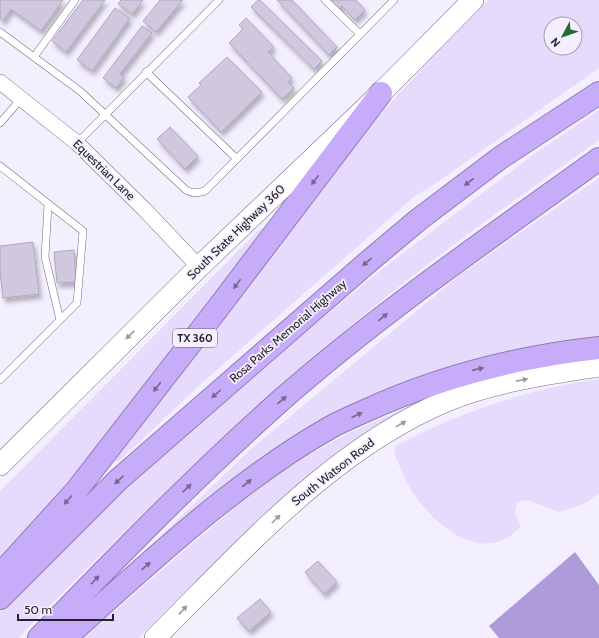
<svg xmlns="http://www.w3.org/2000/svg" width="599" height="638" font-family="Cabin,sans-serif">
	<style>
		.green { fill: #e6dbfd; fill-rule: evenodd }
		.water { fill: #af9ada }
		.building { fill: #cfc8df; stroke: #afa8bf; filter: url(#shadow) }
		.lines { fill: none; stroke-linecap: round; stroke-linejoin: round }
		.lane-casing { stroke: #746d82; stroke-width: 8 }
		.street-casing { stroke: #746d82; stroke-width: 16 }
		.secondary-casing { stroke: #746d82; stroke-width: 22 }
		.highway-casing { stroke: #8e7bb1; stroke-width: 24 }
		.lane { stroke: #fff; stroke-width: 7 }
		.street { stroke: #fff; stroke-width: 15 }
		.secondary { stroke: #fff; stroke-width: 21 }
		.highway { stroke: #c7acfa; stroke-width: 22 }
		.oneway { fill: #766692 }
		.oneway2 { fill: #9c9b9f }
		.labels { text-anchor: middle; stroke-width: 3.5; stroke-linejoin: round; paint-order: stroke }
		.shield { fill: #f4effe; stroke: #625f6a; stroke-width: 1 }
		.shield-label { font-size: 11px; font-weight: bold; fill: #24212a }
		.street-label { font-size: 12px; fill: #24212a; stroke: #f4effe }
	</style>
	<defs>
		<filter id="shadow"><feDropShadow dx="2.5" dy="4.5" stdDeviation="2" flood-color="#0004"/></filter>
	</defs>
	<rect width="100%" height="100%" fill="#f4effe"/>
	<!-- green -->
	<path class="green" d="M488,0H599V68L429,188L416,195L202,383L118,462L113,458L345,153L438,51ZM551,24H575V48H551Z
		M599,110V140C506,206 412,272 326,347C219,439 117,537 18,638H0V612L95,516L292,344L372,277L530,157Z
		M599,178V343L414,381L122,573L249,451L461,274Z
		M262,227L264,229L137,399L0,562V491Z
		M599,379V493L586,503L559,512L528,500L517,502L515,513L521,527C516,530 512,536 507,538C468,559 425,515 407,483C402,473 398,462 394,452L396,446C458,412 529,389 599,379Z
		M433,396L435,398L352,444L314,471L273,507L138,638H83L242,501L279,474L314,452L351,432Z"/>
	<!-- water -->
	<path class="water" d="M575,552L599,585V638H499L489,626Z"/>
	<!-- building -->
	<path class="building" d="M0,0H63L41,31L11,9L3,21L0,19Z
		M83,0H105L66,52L52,41Z
		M121,0H143L132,14L118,4Z
		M160,0H183L156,32L143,21Z
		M258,0H260L322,61L314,69L251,7Z
		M277,0H292L337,47L329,55Z
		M330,0H356L365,10L355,20L342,6L339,9Z
		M115,8L130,18L92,71L77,60Z
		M246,18L274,47L268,52L292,78L288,82L294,88L282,99L229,43L243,29L239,25Z
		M142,26L152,33L120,74L124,77L116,88L103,78Z
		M227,57L262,92L221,132L188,97L201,85L199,83Z
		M170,127L198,156L185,169L157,139Z
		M33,242L39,294L3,298L0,272V246Z
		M74,250L76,282L57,283L54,252Z
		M318,561L337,582L324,594L305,572Z
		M260,599L271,612L249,631L237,618Z"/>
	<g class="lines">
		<!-- lane casing -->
		<g class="lane-casing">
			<path id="lane" d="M325,0L360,34
				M0,32L80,91L186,190C193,194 197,193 205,191L394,0
				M34,57L75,0
				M146,72L237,159
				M0,123L21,99
				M77,143L219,0
				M0,166L83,231L77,303L0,380
				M48,204L45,257L60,320"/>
		</g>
		<!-- street casing -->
		<g class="street-casing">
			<path id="street" d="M0,82L77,143L144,209L199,267"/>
		</g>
		<!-- secondary casing -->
		<g class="secondary-casing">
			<path id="secondary" d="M0,465L199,267L381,93L473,0
				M155,638C243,551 332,448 449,400C496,381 549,374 599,366"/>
		</g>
		<!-- highway casing -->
		<g class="highway-casing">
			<path id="highway" d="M0,575L76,491L218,308L381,93
				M0,598L118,480L368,262L418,220L500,158L599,93
				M39,638C117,557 196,476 280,401C380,313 491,237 599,159
				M65,638C147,565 235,481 331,427C342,421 354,416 365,411C439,377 517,357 599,348"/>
		</g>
		<!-- lane -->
		<use href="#lane" class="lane"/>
		<!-- street -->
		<use href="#street" class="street"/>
		<!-- secondary -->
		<use href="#secondary" class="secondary"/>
		<!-- highway -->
		<use href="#highway" class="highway"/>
	</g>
	<!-- one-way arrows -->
	<defs><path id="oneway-solid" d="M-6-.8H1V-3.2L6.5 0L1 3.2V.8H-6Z"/></defs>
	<g class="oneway">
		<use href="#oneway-solid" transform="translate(315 180) rotate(127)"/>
		<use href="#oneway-solid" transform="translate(469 182) rotate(143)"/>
		<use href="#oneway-solid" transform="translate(367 262) rotate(139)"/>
		<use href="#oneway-solid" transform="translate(237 284) rotate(127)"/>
		<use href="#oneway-solid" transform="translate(383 317) rotate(-39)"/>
		<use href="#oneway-solid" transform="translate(478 369) rotate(-13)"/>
		<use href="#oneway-solid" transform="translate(157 387) rotate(128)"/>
		<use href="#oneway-solid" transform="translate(216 394) rotate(139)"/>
		<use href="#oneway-solid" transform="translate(282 400) rotate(-41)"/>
		<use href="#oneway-solid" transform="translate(357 415) rotate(-25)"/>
		<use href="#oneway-solid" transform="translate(119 480) rotate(137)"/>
		<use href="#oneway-solid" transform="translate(247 483) rotate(-39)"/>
		<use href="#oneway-solid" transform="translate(187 488) rotate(-43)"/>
		<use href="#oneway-solid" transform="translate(68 500) rotate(132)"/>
		<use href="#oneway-solid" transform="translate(146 566) rotate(-41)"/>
		<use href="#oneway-solid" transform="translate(95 580) rotate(-46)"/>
	</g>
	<g class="oneway2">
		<use href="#oneway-solid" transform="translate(130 335) rotate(136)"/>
		<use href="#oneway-solid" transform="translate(522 380) rotate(-11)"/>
		<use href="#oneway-solid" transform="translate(401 424) rotate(-29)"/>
		<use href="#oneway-solid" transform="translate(276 519) rotate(-45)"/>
		<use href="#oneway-solid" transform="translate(183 610) rotate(-47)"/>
	</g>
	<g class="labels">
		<!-- shield labels -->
		<rect class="shield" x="173" y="329" width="44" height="18" rx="3"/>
		<g class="shield-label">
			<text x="195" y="342">TX 360</text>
		</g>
		<!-- street labels -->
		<g class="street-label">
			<text transform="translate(104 170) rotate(44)" y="4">Equestrian Lane</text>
			<text transform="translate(236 232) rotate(-44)" y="4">South State Highway 360</text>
			<text transform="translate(288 331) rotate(-41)" y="4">Rosa Parks Memorial Highway</text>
			<text transform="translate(333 472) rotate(-38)" y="4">South Watson Road</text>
		</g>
	</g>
	<!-- north arrow -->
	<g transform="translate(563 36) rotate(229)"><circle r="19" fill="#f4effe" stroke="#a19da9"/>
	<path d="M0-3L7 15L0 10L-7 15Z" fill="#226a37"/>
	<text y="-6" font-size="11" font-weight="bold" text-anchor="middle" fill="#24212a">N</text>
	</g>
	<!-- scale -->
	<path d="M18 614v6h95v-6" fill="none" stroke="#24212a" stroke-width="2"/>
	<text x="24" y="614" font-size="12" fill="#24212a" stroke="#f4effe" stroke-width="3" paint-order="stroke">50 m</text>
</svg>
